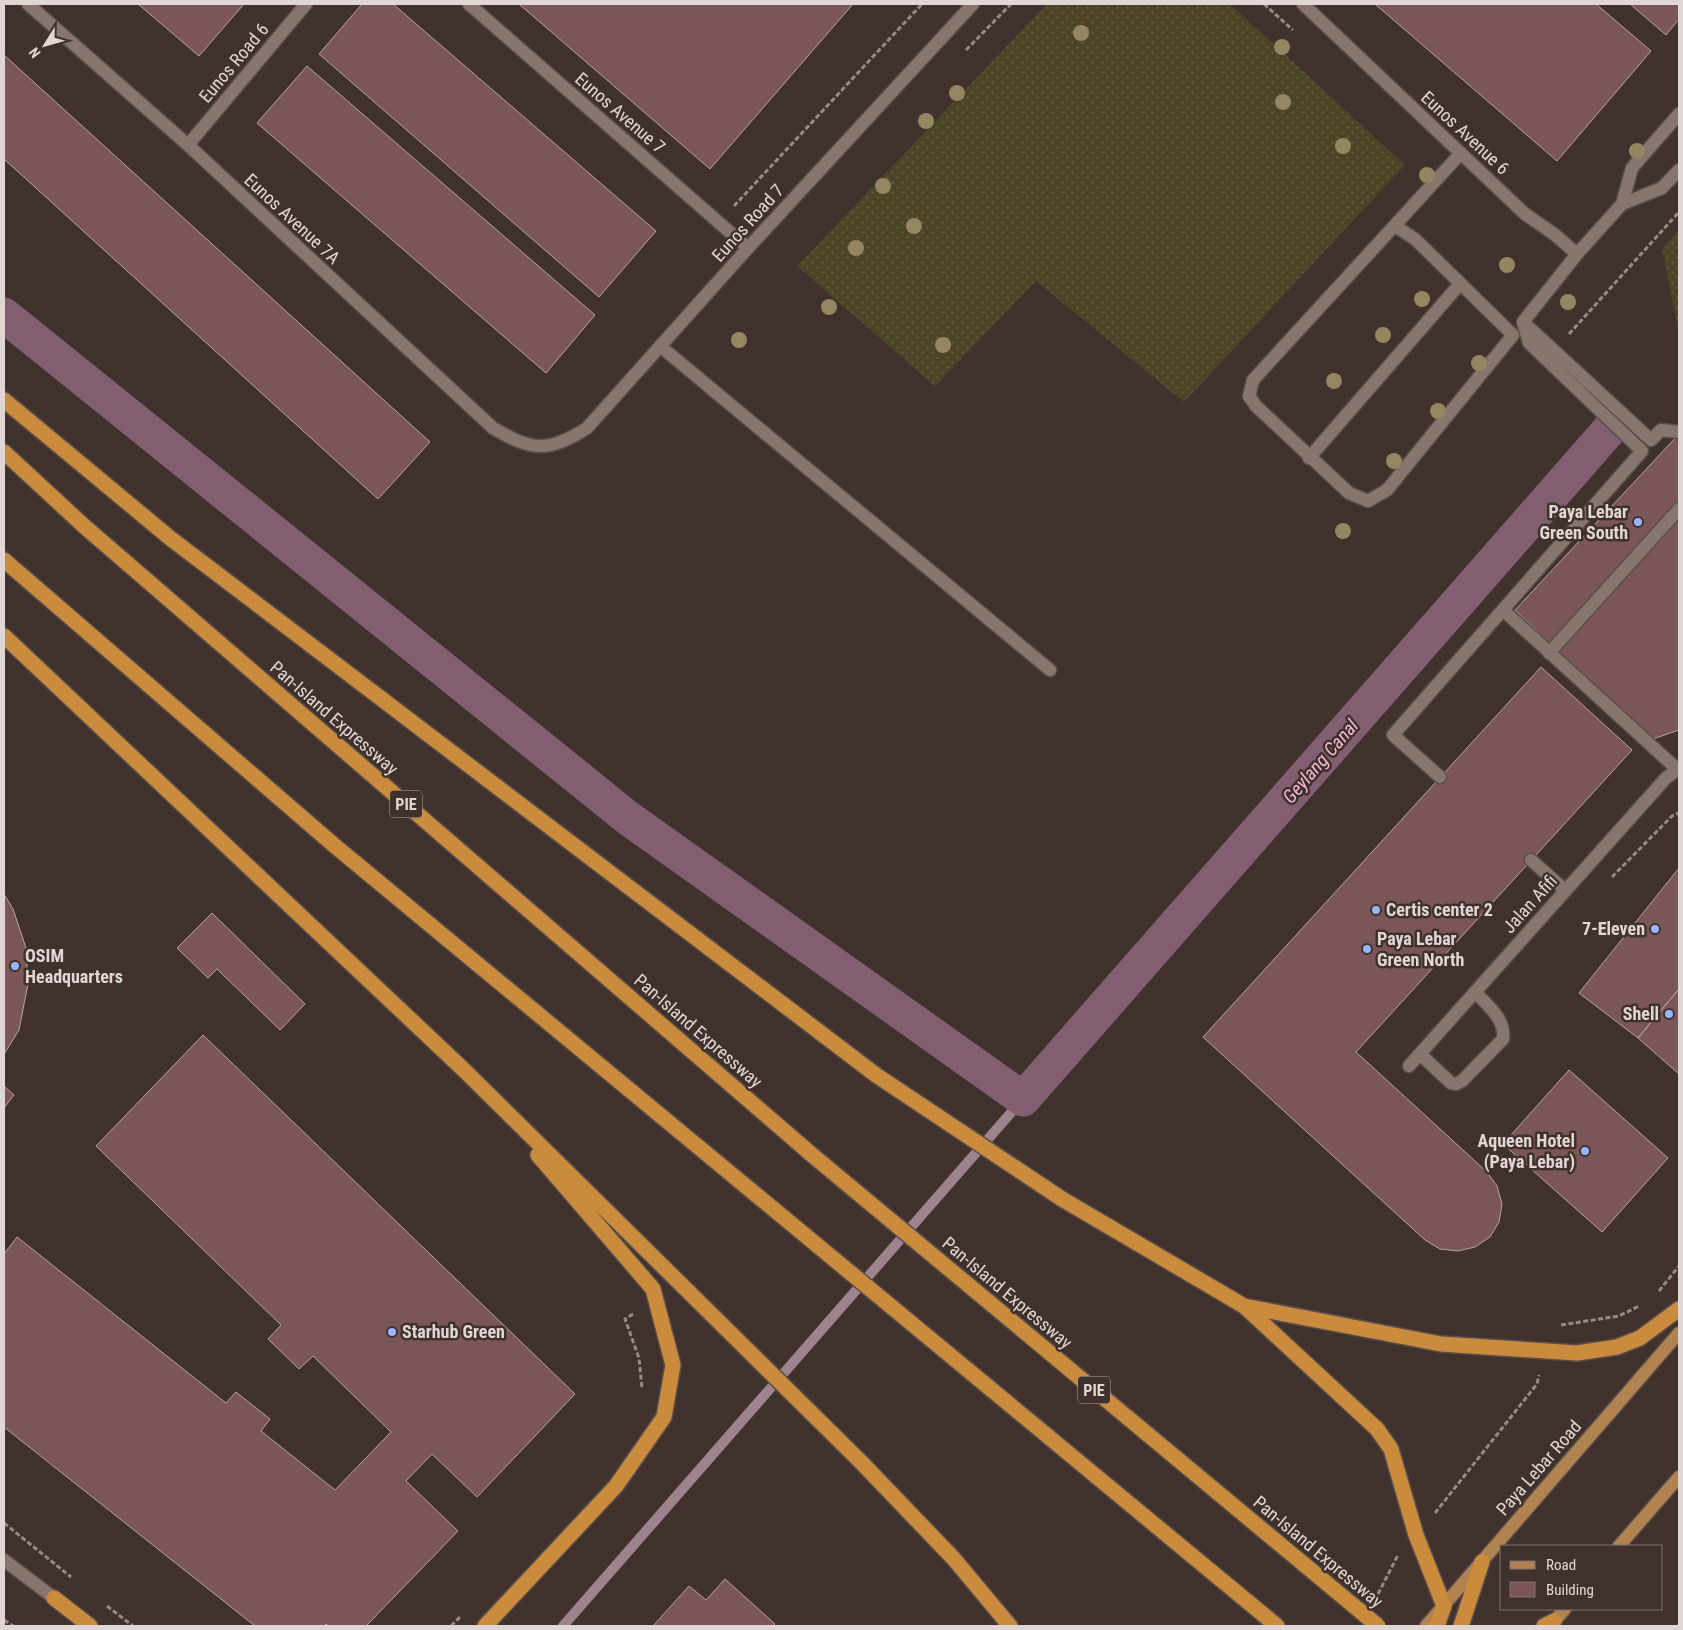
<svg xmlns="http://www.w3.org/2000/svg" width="1683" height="1630" font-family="'Roboto Condensed',sans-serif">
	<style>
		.grass { fill: url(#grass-dots) }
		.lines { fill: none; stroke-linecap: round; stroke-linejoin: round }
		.stream { stroke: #9e838e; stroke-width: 10 }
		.canal { stroke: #815f70; stroke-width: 35 }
		.building { fill: #7b5658; stroke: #b6a3a3 }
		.lane-casing { stroke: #5a4e4a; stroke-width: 15 }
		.secondary-casing { stroke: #5a4e4a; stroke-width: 15 }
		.primary-casing { stroke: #5a4e4a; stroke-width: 15 }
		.highway-casing { stroke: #5a4e4a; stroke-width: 18 }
		.path { stroke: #968a87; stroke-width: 3; stroke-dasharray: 5 2.5; stroke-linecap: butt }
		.lane { stroke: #877670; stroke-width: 12 }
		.secondary { stroke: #877670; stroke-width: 12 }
		.primary { stroke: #b08351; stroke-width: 12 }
		.highway { stroke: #cb8b3d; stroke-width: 15 }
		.highway-bridge-casing { stroke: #5a4e4a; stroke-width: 18; stroke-linecap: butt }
		.highway-bridge { stroke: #cb8b3d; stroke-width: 15 }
		.tree { fill: #958662 }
		.poi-dot { fill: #98b6fd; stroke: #40312c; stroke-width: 2 }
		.labels { text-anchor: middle; stroke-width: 5; stroke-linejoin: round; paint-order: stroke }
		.shield { fill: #40312c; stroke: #b0a5a2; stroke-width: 1 }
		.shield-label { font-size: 16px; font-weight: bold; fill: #e0d7d4 }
		.street-label { font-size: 18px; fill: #e0d7d4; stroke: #40312c }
		.poi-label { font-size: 18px; font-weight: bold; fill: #e0d7d4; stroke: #40312c; text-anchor: end }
		.water-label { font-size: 19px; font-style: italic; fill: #f6b9d8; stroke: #40312c }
	</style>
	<defs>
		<pattern id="grass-dots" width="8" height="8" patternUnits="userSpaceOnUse" patternTransform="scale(1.25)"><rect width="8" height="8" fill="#4c4426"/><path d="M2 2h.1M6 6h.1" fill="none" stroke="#665e45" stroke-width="1.8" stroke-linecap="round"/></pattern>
	</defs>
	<rect width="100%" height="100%" fill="#40312c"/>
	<!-- grass -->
	<path class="grass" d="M1047,4H1230L1405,165L1184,402L1036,281L935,386L797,266Z
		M1679,230V334L1662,249Z"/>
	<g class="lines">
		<!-- stream -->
		<path class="stream" d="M563,1626L1023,1099"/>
		<!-- canal -->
		<path class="canal" d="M4,315L628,818L1023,1099L1616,422"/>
	</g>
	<!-- building -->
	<path class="building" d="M138,4H244L199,56Z
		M362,4H393L656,231L599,297L319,54Z
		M519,4H853L710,169Z
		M1375,4H1596L1651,51L1557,161Z
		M1630,4H1679V19L1666,35Z
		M4,55L430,442L378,499L4,159Z
		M307,66L595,315L546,373L257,123Z
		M1679,434V730L1650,740L1515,610Z
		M1541,667L1632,750L1356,1052L1487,1172L1497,1186L1502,1204L1499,1222L1490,1237L1475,1247L1458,1251L1440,1249L1425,1240L1203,1037Z
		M1679,868V989L1638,1038L1579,993Z
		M4,894L13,909L26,948L28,984L19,1030L4,1054Z
		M212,913L305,1004L280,1030L217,969L208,978L177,948Z
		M1679,989V1074L1638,1038Z
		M203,1035L575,1394L477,1497L432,1454L406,1481L458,1531L366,1626H329L326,1624L324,1626H255L4,1427V1254L17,1237L226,1403L236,1392L270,1419L261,1431L335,1490L391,1432L313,1356L299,1369L268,1339L281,1325L96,1146Z
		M1569,1070L1668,1158L1602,1232L1503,1144Z
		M4,1086L14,1095L4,1108Z
		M725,1579L775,1624L773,1626H653L689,1586L706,1600Z"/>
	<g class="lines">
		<!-- lane casing -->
		<g class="lane-casing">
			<path id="lane" d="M28,4L188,145L493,428C532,451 548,453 587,428L748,248L973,4
				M469,4L748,248
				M1303,4L1525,214L1554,234L1577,254
				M188,145L306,4
				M1622,204L1662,188L1679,170
				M1395,226L1415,239L1513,335L1387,490L1368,501L1349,493L1256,406L1249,396L1253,380L1461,153
				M1523,322L1577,254L1622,204L1632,168L1679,114
				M1523,322L1651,440L1661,430L1679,432
				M660,346L1050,670
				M1309,458L1459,285
				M1503,610L1677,769
				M1549,653L1679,509
				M1440,777L1393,735L1642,451L1529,343L1523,322
				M1531,860L1565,890
				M1420,1054L1451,1083L1456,1084L1462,1081L1503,1039C1506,1019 1487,1005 1475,992
				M1409,1066L1666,778L1679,768"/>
		</g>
		<!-- secondary casing -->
		<g class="secondary-casing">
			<path id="secondary" d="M4,1560L54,1598"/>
		</g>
		<!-- primary casing -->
		<g class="primary-casing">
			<path id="primary" d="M1619,1546L1679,1477
				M1426,1626L1679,1333
				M1550,1626L1565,1609"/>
		</g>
		<!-- highway casing -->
		<g class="highway-casing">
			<path id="highway" d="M4,400L170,538L876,1075L1062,1199L1244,1306L1377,1429L1391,1449L1416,1535L1444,1606L1437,1626
				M4,452L84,526L811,1154
				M4,560L335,846L1277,1626
				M4,636L464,1070L862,1463L954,1559L1010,1626
				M1244,1306L1441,1344L1577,1353L1617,1347L1640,1338L1679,1309
				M54,1598L90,1626
				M485,1626L616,1486L664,1417L673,1365L653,1289L538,1155
				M1461,1626L1482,1562
				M1544,1626L1554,1621"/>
		</g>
		<!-- path -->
		<path class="path" d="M1264,4L1293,30
			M966,50L1011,4
			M734,206L922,4
			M1569,334L1679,212
			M1612,877L1672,816L1679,813
			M1659,1291L1679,1266
			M633,1314L625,1319L639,1358L642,1388
			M1561,1325L1619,1316L1639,1306
			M1435,1513L1537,1384L1539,1375
			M4,1523L71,1577
			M1378,1594L1398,1555
			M107,1606L133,1626
			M4,1620L13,1626
			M451,1626L461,1616
			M1678,1626L1679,1625"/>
		<!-- lane -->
		<use href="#lane" class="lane"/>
		<!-- secondary -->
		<use href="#secondary" class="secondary"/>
		<!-- primary -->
		<use href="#primary" class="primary"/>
		<!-- highway -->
		<use href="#highway" class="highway"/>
		<!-- highway-bridge casing -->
		<g class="highway-bridge-casing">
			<path id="highway-bridge" d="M811,1154L1378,1626"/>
		</g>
		<!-- highway-bridge -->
		<use href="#highway-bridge" class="highway-bridge"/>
	</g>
	<!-- trees -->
	<g class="tree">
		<circle cx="1081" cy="33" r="8"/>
		<circle cx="1282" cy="47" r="8"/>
		<circle cx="957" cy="93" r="8"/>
		<circle cx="1283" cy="102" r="8"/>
		<circle cx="926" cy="121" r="8"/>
		<circle cx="1343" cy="146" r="8"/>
		<circle cx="1637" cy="151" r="8"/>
		<circle cx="1427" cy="175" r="8"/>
		<circle cx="883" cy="186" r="8"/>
		<circle cx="914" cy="226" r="8"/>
		<circle cx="856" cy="248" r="8"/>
		<circle cx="1507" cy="265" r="8"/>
		<circle cx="1422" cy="299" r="8"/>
		<circle cx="1568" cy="302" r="8"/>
		<circle cx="829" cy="307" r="8"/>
		<circle cx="1383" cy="335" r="8"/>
		<circle cx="739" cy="340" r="8"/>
		<circle cx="943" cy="345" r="8"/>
		<circle cx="1479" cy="363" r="8"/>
		<circle cx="1334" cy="381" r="8"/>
		<circle cx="1438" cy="411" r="8"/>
		<circle cx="1394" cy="461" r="8"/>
		<circle cx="1343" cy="531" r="8"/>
	</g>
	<!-- markers -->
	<g class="poi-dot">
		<circle cx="1638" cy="522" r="5"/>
		<circle cx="1376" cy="910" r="5"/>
		<circle cx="1655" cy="929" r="5"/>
		<circle cx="1367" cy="949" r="5"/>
		<circle cx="15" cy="966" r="5"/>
		<circle cx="1669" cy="1014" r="5"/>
		<circle cx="1585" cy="1151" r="5"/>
		<circle cx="392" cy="1332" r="5"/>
	</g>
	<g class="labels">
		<!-- shield labels -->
		<g class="shield">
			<rect x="390" y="790.5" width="32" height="27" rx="4"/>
			<rect x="1078" y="1376.5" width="32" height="27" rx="4"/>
		</g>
		<g class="shield-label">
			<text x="406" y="810">PIE</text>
			<text x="1094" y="1396">PIE</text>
		</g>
		<!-- street labels -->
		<g class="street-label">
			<text transform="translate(234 63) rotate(-50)" y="6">Eunos Road 6</text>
			<text transform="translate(620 113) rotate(41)" y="6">Eunos Avenue 7</text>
			<text transform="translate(1465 133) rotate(43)" y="6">Eunos Avenue 6</text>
			<text transform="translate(292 219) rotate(43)" y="6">Eunos Avenue 7A</text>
			<text transform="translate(748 223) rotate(-48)" y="6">Eunos Road 7</text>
			<text transform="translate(334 718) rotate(41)" y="6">Pan-Island Expressway</text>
			<text transform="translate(1530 904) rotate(-48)" y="6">Jalan Afifi</text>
			<text transform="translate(698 1031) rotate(41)" y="6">Pan-Island Expressway</text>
			<text transform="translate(1007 1293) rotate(40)" y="6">Pan-Island Expressway</text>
			<text transform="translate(1539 1468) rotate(-49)" y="6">Paya Lebar Road</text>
			<text transform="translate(1318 1552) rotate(40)" y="6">Pan-Island Expressway</text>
		</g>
		<!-- poi labels -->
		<g class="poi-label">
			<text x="1628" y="518">Paya Lebar<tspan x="1628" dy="21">Green South</tspan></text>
			<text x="1386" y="916" text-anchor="start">Certis center 2</text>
			<text x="1645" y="935">7-Eleven</text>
			<text x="1377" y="945" text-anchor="start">Paya Lebar<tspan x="1377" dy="21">Green North</tspan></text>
			<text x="25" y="962" text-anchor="start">OSIM<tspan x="25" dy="21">Headquarters</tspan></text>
			<text x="1659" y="1020">Shell</text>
			<text x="1575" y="1147">Aqueen Hotel<tspan x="1575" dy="21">(Paya Lebar)</tspan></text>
			<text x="402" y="1338" text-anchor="start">Starhub Green</text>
		</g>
		<!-- water labels -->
		<g class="water-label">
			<text transform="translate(1320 761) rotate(-49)" y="7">Geylang Canal</text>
		</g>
	</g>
	<!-- border -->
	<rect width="1683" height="1630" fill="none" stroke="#e0d7d4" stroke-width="10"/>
	<!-- legend -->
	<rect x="1500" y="1545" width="162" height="65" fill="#40312c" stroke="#80736f"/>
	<rect x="1510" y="1561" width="25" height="8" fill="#b08351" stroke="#80736f"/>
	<text x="1546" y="1570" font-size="15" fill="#e0d7d4">Road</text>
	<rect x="1510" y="1582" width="25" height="15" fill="#7b5658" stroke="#80736f"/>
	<text x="1546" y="1595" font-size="15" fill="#e0d7d4">Building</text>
	<!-- north arrow -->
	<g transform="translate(45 45) rotate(233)" stroke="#40312c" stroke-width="4" paint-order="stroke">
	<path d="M0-4L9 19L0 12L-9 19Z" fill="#e0d7d4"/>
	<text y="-8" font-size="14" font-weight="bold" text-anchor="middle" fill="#e0d7d4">N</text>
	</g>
</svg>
